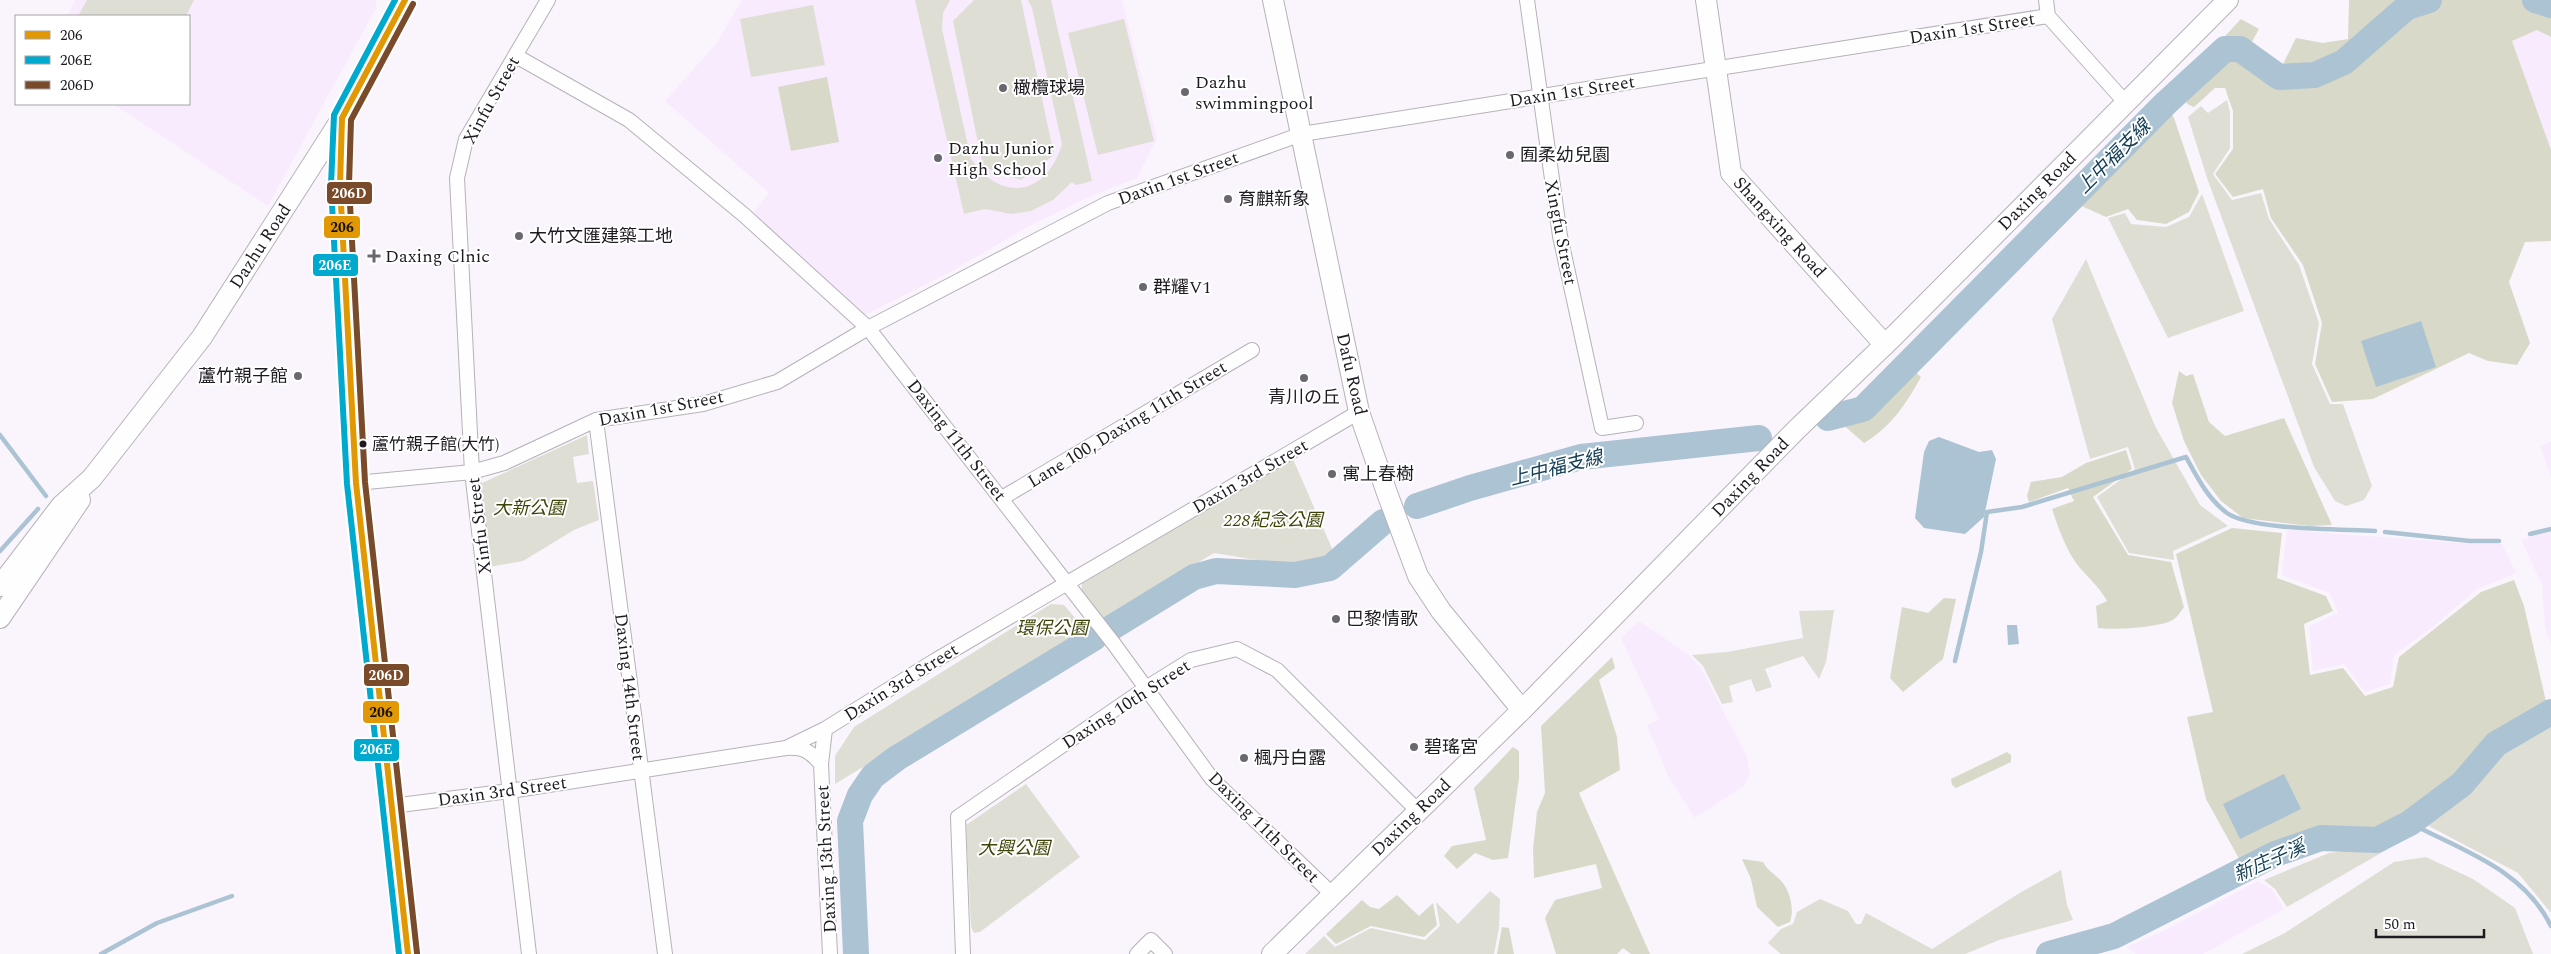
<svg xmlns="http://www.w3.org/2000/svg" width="2551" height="954" font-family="Spectral,'Noto Sans TC','Noto Sans JP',serif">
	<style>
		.built { fill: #f7ebfd }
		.green { fill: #deded4 }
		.forest { fill: #d8d9c9 }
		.water { fill: #acc3d3 }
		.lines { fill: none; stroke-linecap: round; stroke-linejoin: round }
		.stream { stroke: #acc3d3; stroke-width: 4.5 }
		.river { stroke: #acc3d3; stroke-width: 26 }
		.street-casing { stroke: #b6b2b8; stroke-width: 16 }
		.secondary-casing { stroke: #b6b2b8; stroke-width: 22 }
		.street { stroke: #fefeff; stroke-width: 14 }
		.secondary { stroke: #fefeff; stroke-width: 20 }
		.bus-1-casing { stroke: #fff; stroke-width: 10 }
		.bus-2-casing { stroke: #fff; stroke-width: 10 }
		.bus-3-casing { stroke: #fff; stroke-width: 10 }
		.bus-1 { stroke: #e19803; stroke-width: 6 }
		.bus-2 { stroke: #00a9ce; stroke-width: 6 }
		.bus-3 { stroke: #7a4b2a; stroke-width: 6 }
		.poi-dot { fill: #6b676e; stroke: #fff; stroke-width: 2 }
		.bus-dot { fill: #1e1a21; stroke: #fff; stroke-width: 2 }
		.labels { text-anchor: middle; stroke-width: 4; stroke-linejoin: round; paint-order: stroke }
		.bus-label { font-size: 17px; fill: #1e1a21; stroke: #fff; text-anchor: start }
		.street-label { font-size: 18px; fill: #1e1a21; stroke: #fff }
		.poi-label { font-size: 18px; fill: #1e1a21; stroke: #fff; text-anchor: start }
		.park-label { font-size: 18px; font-style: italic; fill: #3e4307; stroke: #fff }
		.water-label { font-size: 19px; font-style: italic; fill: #123e56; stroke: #fff }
		.line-badge { stroke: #fff; stroke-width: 2 }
		.badge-label { font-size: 14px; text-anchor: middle; font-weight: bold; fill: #fff }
		.pale-badge-label { font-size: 14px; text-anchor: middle; font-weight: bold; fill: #111 }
	</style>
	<rect width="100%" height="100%" fill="#faf5fc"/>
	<!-- built -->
	<path class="built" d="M75,0H376V8L268,206L113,104H189V16H67Z
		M742,0H1122L1157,138L1137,178L1091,196L1029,226L956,269L863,316L751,216L769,193L665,101L716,44Z
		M2537,30L2551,37V150L2512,41Z
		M2551,442V476L2540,446Z
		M2551,527V645L2545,626L2542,585L2522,541Z
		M2287,530L2472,544H2502L2516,573L2477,589L2433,627L2394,655L2390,684L2365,692L2344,664L2313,671L2309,626L2338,613L2330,593L2282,575Z
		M1639,621L1689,655L1701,668L1747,757L1750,774L1744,786L1695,818L1668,776L1647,725L1659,719L1621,638Z
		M2258,881L2273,890L2284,909L2203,954H2136L2127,947L2167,929Z"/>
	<!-- green -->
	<path class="green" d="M87,0H194L186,16H78Z
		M915,0H950L943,13L942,29L971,159C1002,204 1047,195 1062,144L1032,8L1028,0H1051L1092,181L1076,185L1072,182L1053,200L1031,211L1011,214L985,209L964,214Z
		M974,0H1021L1054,155L1021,180L983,167L953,21Z
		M813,5L825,65L751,77L740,19Z
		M1124,19L1154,141L1098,155L1068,33Z
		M2227,100L2230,112V148L2213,174L2232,200L2261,193L2269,219L2299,265L2319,323L2312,364L2330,404H2343L2372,486L2364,500L2346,506L2335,501L2314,467L2207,178L2188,117L2201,106L2208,113Z
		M2202,194L2244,311L2168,338L2108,218L2125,213L2131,224L2166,227L2189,217Z
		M2086,259L2155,426L2200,505L2228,526L2173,551L2174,560L2129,553L2097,497L2135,469L2128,447L2090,459L2052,319Z
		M587,435L589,454L573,457L577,483L593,481L599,520L574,530L523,561L489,567L482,483Z
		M1293,459L1334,553L1320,562L1300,567L1214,553L1100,621L1081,598L1082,583Z
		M1051,604L1064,605L1086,631L835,784V756L854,727Z
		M1834,610L1826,662L1819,679L1803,656L1765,669L1772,687L1756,692L1751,679L1729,686L1733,702L1722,704L1703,666L1692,655L1727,652L1803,638L1799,611Z
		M2551,724V913L2518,873L2425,824L2470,792L2504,749Z
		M1026,784L1080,857L980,932L974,933L971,927L966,825Z
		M2387,845L2388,849L2287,907L2275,889L2264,880L2329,853Z
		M2426,857L2473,879L2515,908L2533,954H2242L2285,933L2394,862Z
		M2061,870L2067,905L2073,920L1999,940L1965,954H1781L1768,943L1781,929L1793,924L1797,912L1820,899L1848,911L1856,924H1861L1866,913L1932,949L2018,894Z
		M1490,891L1500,899L1499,928L1494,954H1305L1324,936L1335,947L1371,928L1425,940L1440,926L1436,902L1458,924Z"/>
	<!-- forest -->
	<path class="forest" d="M2349,0H2551V37L2537,30L2512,41L2551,150V241L2525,242L2509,282L2530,343L2517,365L2488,361L2469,353L2373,399L2332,402L2315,364L2322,323L2303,265L2271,218L2263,189L2233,197L2215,174L2233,149V111L2225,88H2215L2194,107L2187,104L2180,84L2241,19L2259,29L2243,58L2275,80L2296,38L2323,43L2348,39Z
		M827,77L839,142L791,151L778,87Z
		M2168,109L2174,118L2199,192L2189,212L2166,224L2137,220L2128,209L2106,217L2075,203Z
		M1904,362L1921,377C1906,404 1891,427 1864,443L1840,422Z
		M2179,371L2186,376L2193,374L2209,422L2225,436L2284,418L2332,525L2309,526L2243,518L2221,501L2201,475L2184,441L2172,403Z
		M2126,450L2132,469L2093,497L2128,555L2171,562L2184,607C2181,611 2178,616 2174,619C2162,628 2113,630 2098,628L2096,606L2107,601C2099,587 2089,578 2079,567C2066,550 2059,530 2052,509L2074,501L2068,488L2029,502L2027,496L2031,482L2062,477L2086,463Z
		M2232,528L2282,533L2277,578L2326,596L2333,611L2304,624L2310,675L2343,668L2365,696L2393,687L2399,657L2481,592L2514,580L2524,606L2547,706L2490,736L2454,780L2404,816L2377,827L2315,832L2266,849L2242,864L2206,799L2187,717L2213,712L2176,554Z
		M1944,598L1956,599L1943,659L1903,692L1890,678L1902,607L1928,613Z
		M1612,657L1615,668L1599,680L1617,737L1620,770L1579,793L1650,954H1631L1623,948L1617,954H1556L1545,918L1555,900L1602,888L1596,864L1534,878L1533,849L1537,812L1545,793L1541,726Z
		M1513,747L1519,751V778L1508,858L1493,860L1475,853L1457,869L1444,856L1452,846L1486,840L1474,788Z
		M2007,752L2011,755V762L1956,788L1952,785L1951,779Z
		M1742,859L1763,862C1768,872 1779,876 1785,886C1791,896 1794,911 1790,922L1778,927L1757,907L1751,879Z
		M1397,895L1419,916L1433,903L1437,925L1424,937L1371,926L1336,944L1326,934L1362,900L1370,907L1379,909Z
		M1502,927L1509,928L1514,954H1497Z"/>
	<!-- water -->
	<path class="water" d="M2421,321L2436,367L2376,387L2361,341Z
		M1939,437L1979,452L1992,450L1996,459L1984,517L1965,534L1924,528L1915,518L1924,452L1929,441Z
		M2007,625H2017L2019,644L2008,645Z
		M2284,774L2301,809L2240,839L2223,804Z"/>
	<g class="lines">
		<!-- stream -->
		<path class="stream" d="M0,435L46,496
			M2385,532L2470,541H2499
			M2530,534L2551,529
			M0,551L38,509
			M1955,661L1981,552L1987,512L2022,507L2186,457C2197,477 2208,499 2227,513C2250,530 2342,529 2375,531
			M2410,823C2463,851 2523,869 2551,926
			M101,954L157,923L232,896"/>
		<!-- river -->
		<path class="river" d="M2535,0L2551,5
			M1828,418L1863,409L2166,103L2225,49H2240L2279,77L2315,75L2344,62L2407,7L2429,0
			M1417,506L1470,488L1581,457L1759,438
			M1111,628L1194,577L1216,571L1295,575L1330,568L1383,522
			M856,954L850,821L860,795L873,776L897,758L1094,638
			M2049,954L2114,936L2275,854L2321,838L2377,840L2410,823L2462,784L2496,744L2551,712"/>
		<!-- street casing -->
		<g class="street-casing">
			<path id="street" d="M1527,0L1560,236L1602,428L1636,423
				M2046,0L2048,16L2125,102
				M516,56L629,120L744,215L868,328L1114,644L1212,779L1332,894
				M596,420L665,954
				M356,483L472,472L504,463L596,420L703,404L777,382L868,328L1108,203L1302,134L2048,16
				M1002,498L1252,350
				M825,729L821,764L830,954
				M787,748C803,747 810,751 821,764
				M392,806L510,791L786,748L825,729L936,660L1359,412
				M529,954L472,472L457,178L466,139L548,0
				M963,954L958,817L1146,688L1191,660L1237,649L1277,670L1418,811
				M1137,954L1151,940L1165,954"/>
		</g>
		<!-- secondary casing -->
		<g class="secondary-casing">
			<path id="secondary" d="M1273,0L1359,412L1387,493L1418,576L1441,611L1522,710
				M1706,0L1731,173L1885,345
				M342,118L340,185L356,483L408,954
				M0,586L61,506L92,478L202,337L342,118L405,0
				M0,618L80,500
				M1272,954L1522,710L1796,430L1895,335L2228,0"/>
		</g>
		<!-- street -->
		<use href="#street" class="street"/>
		<!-- secondary -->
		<use href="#secondary" class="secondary"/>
		<!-- bus-1 casing -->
		<g class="bus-1-casing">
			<path id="bus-1" d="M405,0L342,118L340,185L356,483L408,954"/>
		</g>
		<!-- bus-2 casing -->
		<g class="bus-2-casing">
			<path id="bus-2" d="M395,0L334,115L331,185L347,484L399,954"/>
		</g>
		<!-- bus-3 casing -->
		<g class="bus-3-casing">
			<path id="bus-3" d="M413,4L351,120L349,185L365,482L417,953"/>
		</g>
		<!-- bus-1 -->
		<use href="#bus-1" class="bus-1"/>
		<!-- bus-2 -->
		<use href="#bus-2" class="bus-2"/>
		<!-- bus-3 -->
		<use href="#bus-3" class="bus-3"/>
	</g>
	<!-- markers -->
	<g class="poi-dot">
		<circle cx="1003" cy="88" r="5"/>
		<circle cx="1185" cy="92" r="5"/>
		<circle cx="1510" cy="155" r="5"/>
		<circle cx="938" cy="158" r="5"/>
		<circle cx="1228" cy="199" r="5"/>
		<circle cx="519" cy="236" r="5"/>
		<path d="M371.5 248.5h5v5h5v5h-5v5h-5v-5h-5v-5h5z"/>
		<circle cx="1143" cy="287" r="5"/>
		<circle cx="298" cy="376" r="5"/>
		<circle cx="1304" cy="378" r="5"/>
		<circle cx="1332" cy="474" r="5"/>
		<circle cx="1336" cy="619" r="5"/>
		<circle cx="1414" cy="747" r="5"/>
		<circle cx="1244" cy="758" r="5"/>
	</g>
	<circle class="bus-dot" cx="363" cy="444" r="4.5"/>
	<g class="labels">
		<!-- bus labels -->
		<g class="bus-label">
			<text x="372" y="450">蘆竹親子館(大竹)</text>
		</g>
		<!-- street labels -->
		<g class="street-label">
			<text transform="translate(1972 28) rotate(-9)" y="6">Daxin 1st Street</text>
			<text transform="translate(1572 91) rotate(-9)" y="6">Daxin 1st Street</text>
			<text transform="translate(491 100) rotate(-61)" y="6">Xinfu Street</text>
			<text transform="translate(1178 178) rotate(-20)" y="6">Daxin 1st Street</text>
			<text transform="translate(2037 191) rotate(-45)" y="6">Daxing Road</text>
			<text transform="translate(1780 227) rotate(48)" y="6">Shangxing Road</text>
			<text transform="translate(1561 232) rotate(79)" y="6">Xingfu Street</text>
			<text transform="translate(260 246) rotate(-57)" y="6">Dazhu Road</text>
			<text transform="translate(1352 374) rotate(77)" y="6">Dafu Road</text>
			<text transform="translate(661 408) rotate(-11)" y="6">Daxin 1st Street</text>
			<text transform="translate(1127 424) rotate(-31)" y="6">Lane 100, Daxing 11th Street</text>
			<text transform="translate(957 440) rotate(52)" y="6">Daxing 11th Street</text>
			<text transform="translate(1250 476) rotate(-30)" y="6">Daxin 3rd Street</text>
			<text transform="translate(1750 477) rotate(-46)" y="6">Daxing Road</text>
			<text transform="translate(479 526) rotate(-97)" y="6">Xinfu Street</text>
			<text transform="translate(901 682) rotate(-32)" y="6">Daxin 3rd Street</text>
			<text transform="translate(630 687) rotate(83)" y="6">Daxing 14th Street</text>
			<text transform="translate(1126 704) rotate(-33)" y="6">Daxing 10th Street</text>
			<text transform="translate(502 791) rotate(-8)" y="6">Daxin 3rd Street</text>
			<text transform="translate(1411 817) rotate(-44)" y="6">Daxing Road</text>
			<text transform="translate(1264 827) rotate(45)" y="6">Daxing 11th Street</text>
			<text transform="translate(826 859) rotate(-93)" y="6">Daxing 13th Street</text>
		</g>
		<!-- poi labels -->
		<g class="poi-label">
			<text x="1195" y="88">Dazhu<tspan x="1195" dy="21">swimmingpool</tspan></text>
			<text x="1013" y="94">橄欖球場</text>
			<text x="948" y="154">Dazhu Junior<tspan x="948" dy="21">High School</tspan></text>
			<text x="1520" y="161">囿柔幼兒園</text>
			<text x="1238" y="205">育麒新象</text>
			<text x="529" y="242">大竹文匯建築工地</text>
			<text x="385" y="262">Daxing Clnic</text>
			<text x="1153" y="293">群耀V1</text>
			<text x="288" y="382" text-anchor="end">蘆竹親子館</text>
			<text x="1304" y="403" text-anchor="middle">青川の丘</text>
			<text x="1342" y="480">寓上春樹</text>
			<text x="1346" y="625">巴黎情歌</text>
			<text x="1424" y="753">碧瑤宮</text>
			<text x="1254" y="764">楓丹白露</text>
		</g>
		<!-- park labels -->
		<g class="park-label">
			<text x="529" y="514">大新公園</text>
			<text x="1273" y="526">228紀念公園</text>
			<text x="1052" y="634">環保公園</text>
			<text x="1014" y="854">大興公園</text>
		</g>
		<!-- water labels -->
		<g class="water-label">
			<text transform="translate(2113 156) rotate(-45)" y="7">上中福支線</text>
			<text transform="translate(1556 467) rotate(-14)" y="7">上中福支線</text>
			<text transform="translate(2269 860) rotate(-24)" y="7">新庄子溪</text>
		</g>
	</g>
	<g class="line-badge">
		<rect x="326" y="181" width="47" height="24" rx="5" fill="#7a4b2a"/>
		<rect x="323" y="215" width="38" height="24" rx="5" fill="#e19803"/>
		<rect x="312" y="253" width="47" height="24" rx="5" fill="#00a9ce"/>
		<rect x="363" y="663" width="47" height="24" rx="5" fill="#7a4b2a"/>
		<rect x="362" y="700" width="38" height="24" rx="5" fill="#e19803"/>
		<rect x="353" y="738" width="47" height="24" rx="5" fill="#00a9ce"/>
	</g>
	<g class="badge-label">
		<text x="349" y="198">206D</text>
		<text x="335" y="270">206E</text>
		<text x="386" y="680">206D</text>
		<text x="376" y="754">206E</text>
	</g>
	<g class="pale-badge-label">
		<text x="342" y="232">206</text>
		<text x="381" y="717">206</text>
	</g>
	<!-- legend -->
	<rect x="15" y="15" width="175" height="90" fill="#ffffff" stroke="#a5a3a6"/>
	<rect x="25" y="31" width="25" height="8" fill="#e19803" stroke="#a5a3a6"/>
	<text x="60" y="40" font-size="15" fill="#1e1a21">206</text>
	<rect x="25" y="56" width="25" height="8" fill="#00a9ce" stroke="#a5a3a6"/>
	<text x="60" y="65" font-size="15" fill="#1e1a21">206E</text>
	<rect x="25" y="81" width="25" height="8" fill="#7a4b2a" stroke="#a5a3a6"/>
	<text x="60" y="90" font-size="15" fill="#1e1a21">206D</text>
	<!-- scale -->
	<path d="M2376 929v8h108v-8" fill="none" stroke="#1e1a21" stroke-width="2.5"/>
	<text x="2384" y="929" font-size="15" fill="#1e1a21" stroke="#ffffff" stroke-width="4" paint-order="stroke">50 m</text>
</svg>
